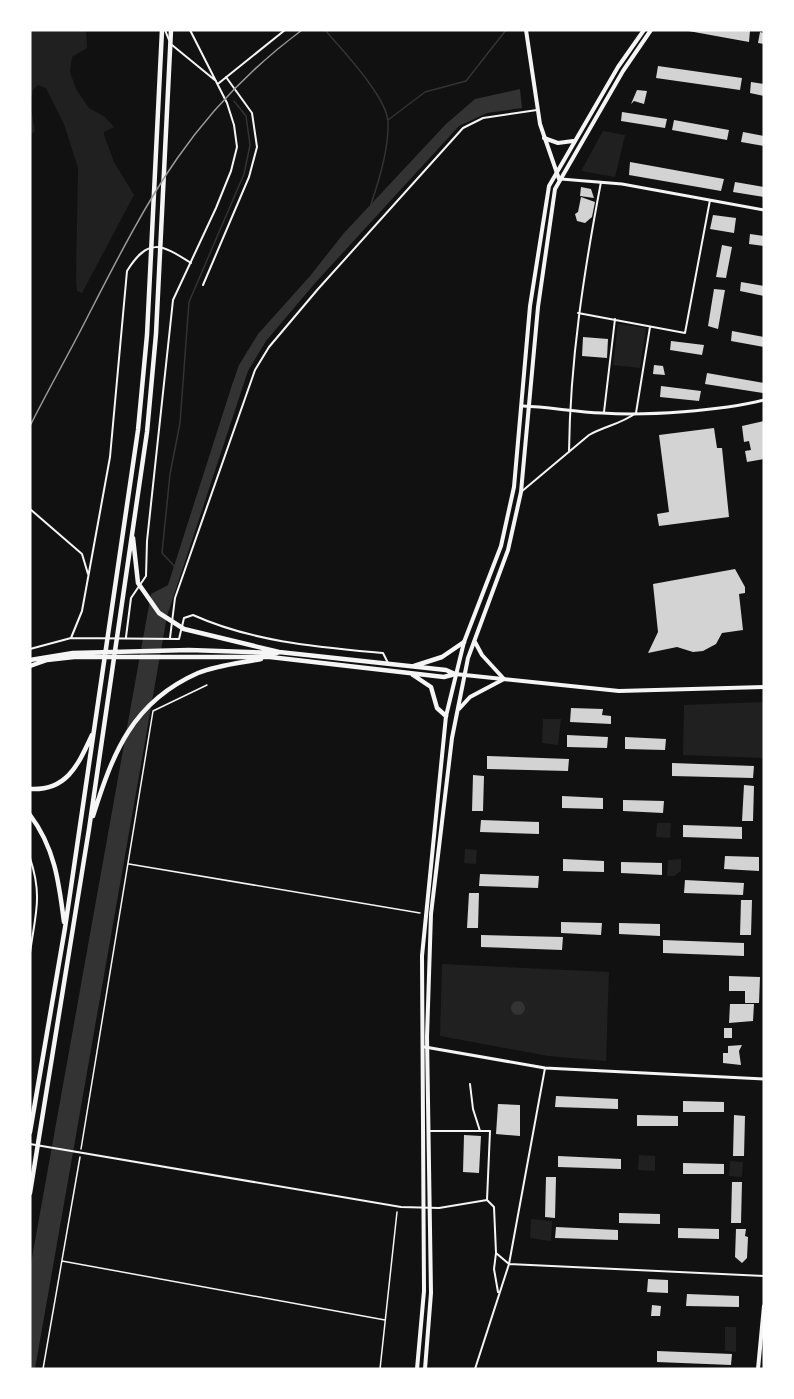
<svg xmlns="http://www.w3.org/2000/svg" width="794" height="1399" font-family="'Work Sans',sans-serif">
	<style>
		.green { fill: #202020 }
		.water { fill: #333 }
		.lines { fill: none; stroke-linecap: round; stroke-linejoin: round }
		.stream { stroke: #333; stroke-width: 1.5 }
		.building { fill: #d3d3d3 }
		.path { stroke: #f5f5f5; stroke-width: 1.5 }
		.minor { stroke: #f5f5f5; stroke-width: 2 }
		.tertiary { stroke: #f5f5f5; stroke-width: 3 }
		.secondary { stroke: #f5f5f5; stroke-width: 4 }
		.primary { stroke: #f5f5f5; stroke-width: 4 }
		.trunk { stroke: #f5f5f5; stroke-width: 4.5 }
		.rail { stroke: #9a9a9a; stroke-width: 1.5 }
	</style>
	<rect width="100%" height="100%" fill="#111"/>
	<!-- green -->
	<path class="green" d="M30,30H86L87,48L72,57L70,72L76,89L89,108L105,117L114,127L104,132V135L114,162L134,195L82,293L77,291L76,278L78,168L64,124L46,88L38,85L33,90L30,104L35,131L30,135Z
		M603,131L625,135L615,177L581,171Z
		M618,324L646,328L640,368L613,365Z
		M764,702V758L683,755L684,705Z
		M543,719H561L558,745L542,743Z
		M657,823H671L670,838L656,837Z
		M465,849L477,850L476,864L464,863Z
		M681,859V871L674,876H667L668,860Z
		M442,964L609,972L606,1061L548,1056L440,1036Z
		M639,1155L655,1156V1171L638,1170Z
		M730,1161L743,1162L742,1177L729,1176Z
		M531,1219L552,1221L551,1241L530,1238Z
		M725,1327H736V1352L725,1351Z"/>
	<!-- water -->
	<path class="water" d="M520,89L522,108L487,113L459,126L316,282L266,341L248,371L167,616L35,1369H30V1269L151,594L168,585L232,385L239,365L258,334L310,276L344,233L446,124L475,99Z
		M511 1008a7 7 0 1 1 14 0a7 7 0 1 1-14 0Z"/>
	<g class="lines">
		<!-- stream -->
		<path class="stream" d="M325,30C342,50 387,97 388,122C389,146 379,181 371,204
			M388,120L425,92L466,81L506,30
			M176,568L162,553L170,474L180,423L189,302L244,174L250,145L246,116L234,101"/>
	</g>
	<!-- building -->
	<path class="building" d="M683,30H743L750,31L749,42Z
		M760,32L764,33V44L758,43Z
		M658,66L742,78L740,90L656,78Z
		M751,82L764,84V96L750,93Z
		M637,90L647,91L644,104L634,101L631,104Z
		M622,112L667,119L665,128L621,121Z
		M674,120L729,130L727,140L672,130Z
		M743,132L764,136V146L741,142Z
		M630,162L724,179L721,191L629,175Z
		M735,182L764,187V197L733,192Z
		M581,187L591,189L594,198L580,196Z
		M581,197L595,202L592,217L585,223L577,221L575,214L578,212Z
		M713,215L736,218L734,233L710,229Z
		M750,234L764,236V246L749,244Z
		M722,245L732,247L726,278L716,277Z
		M741,282L764,286V296L740,291Z
		M714,289L725,290L718,329L708,326Z
		M732,331L764,337V347L731,341Z
		M583,337L608,339L607,358L582,356Z
		M671,341L704,345L702,355L670,350Z
		M654,365L663,366L665,375L653,374Z
		M707,373L764,383L763,393L705,384Z
		M661,386L701,391L699,401L660,397Z
		M764,421V459L747,462L745,451L751,450L749,441L744,442L742,426Z
		M714,428L717,448H722L729,517L659,526L657,514L669,512L659,435Z
		M735,569L745,587V593L739,594L743,630L722,633L716,644L703,651L693,652L677,647L648,653L658,632L653,584Z
		M571,708L603,709L602,715L611,716V724L570,722Z
		M567,735L608,737L607,748L567,747Z
		M625,737L666,739L665,750L625,749Z
		M487,756L569,759L568,771L487,769Z
		M672,763L754,766L753,778L672,776Z
		M473,775L484,776L483,811H472Z
		M744,785L754,786L753,821H742Z
		M562,796L603,798V809L562,808Z
		M623,800L664,801L663,813L623,811Z
		M481,820L539,822V834L480,832Z
		M683,825L742,827V839L683,837Z
		M725,856L759,857V871L724,869Z
		M563,859L604,861V872L563,871Z
		M621,862L662,863V875L621,873Z
		M480,874L539,876L538,888L479,886Z
		M685,880L744,883L743,895L684,893Z
		M469,893H479L478,928H467Z
		M741,900H752L751,935H740Z
		M561,922L602,923L601,935L561,933Z
		M619,923L660,924V936L619,934Z
		M481,935L563,937L562,950L481,947Z
		M663,940L744,943V956L663,953Z
		M729,976L760,977L759,1003H745V991H729Z
		M730,1004H754L753,1021L729,1023Z
		M724,1028H732V1038H724Z
		M742,1045L739,1051L741,1065L723,1063V1053H728V1046Z
		M556,1096L618,1099V1109L555,1107Z
		M683,1101L724,1102V1112H683Z
		M498,1104L520,1105V1136L496,1134Z
		M637,1115L678,1116V1126H637Z
		M734,1115L745,1116L744,1156H733Z
		M464,1135L481,1136L479,1173L463,1172Z
		M558,1156L621,1159V1169L558,1167Z
		M683,1163L724,1164V1174H683Z
		M546,1177H556L555,1218L545,1217Z
		M732,1182H742L741,1223H731Z
		M619,1213L660,1214V1224L619,1223Z
		M556,1227L618,1230V1240L555,1238Z
		M678,1228L719,1229V1239L678,1238Z
		M736,1229H746L745,1236L748,1237L747,1258L742,1263L735,1257Z
		M648,1279L668,1280V1293L647,1292Z
		M687,1294L739,1296V1307L686,1306Z
		M652,1305L661,1306L660,1316H651Z
		M657,1351L732,1354L731,1365L657,1362Z"/>
	<g class="lines">
		<!-- path -->
		<path class="path" d="M129,864L420,913
			M81,1149L153,711L207,685
			M62,1261L385,1320
			M43,1369L80,1157
			M380,1369L397,1212"/>
		<!-- minor -->
		<path class="minor" d="M165,30L169,40
			M172,45L216,81
			M219,83L285,30
			M203,285L249,177L257,147L252,113L226,77
			M578,313L685,333L710,200
			M604,412L615,319
			M569,452C570,361 584,271 601,182
			M521,492L589,435C605,426 621,424 636,413L650,327
			M30,509L82,554L88,574
			M126,637L131,598L146,576L147,541L173,300L216,208L231,171L237,147L234,125L227,103L190,30
			M71,638L82,611L110,457L127,271C148,237 161,244 191,263
			M170,638L175,598L255,370L269,347L318,289L463,128L483,118L537,110
			M30,649L71,638L179,639L184,618L193,615C253,642 318,647 383,653L388,663
			M30,858C43,897 35,915 30,953
			M470,1084L473,1109L480,1131
			M429,1131H490L487,1200
			M30,1144L401,1207L439,1208L487,1200L494,1207L496,1253L509,1264L764,1276
			M496,1253L494,1269L498,1292
			M475,1369L509,1264L545,1068"/>
		<!-- tertiary -->
		<path class="tertiary" d="M561,179L622,184L764,210
			M523,406C549,407 575,412 602,413C647,416 720,411 764,400
			M425,1047L545,1068L764,1079"/>
		<!-- secondary -->
		<path class="secondary" d="M526,30L540,124L559,179
			M455,674L619,691L764,687
			M758,1369L764,1306"/>
		<!-- primary -->
		<path class="primary" d="M544,138L558,143L573,141
			M459,709L470,697L504,679L482,655L475,642
			M417,1369L424,1291L422,956L446,716L464,642L501,546L514,487L530,306L549,186L618,67L644,30
			M425,1369L431,1293L427,1037L431,914L452,738L468,658L508,550L521,492L538,307L555,189L623,71L651,30"/>
		<!-- trunk -->
		<path class="trunk" d="M133,538L138,583L159,613L184,629L279,652L446,670L455,674
			M30,660L73,653L189,650L277,653
			M30,666L47,660L74,657H270L444,677L455,674
			M414,666L442,657L464,642
			M413,675L431,687L437,708L446,716
			M30,789C67,791 78,765 92,735
			M30,815C55,848 59,883 64,922
			M93,816C113,753 132,702 198,673C218,665 241,663 261,659
			M30,1132L65,928L138,430L147,335L162,30
			M30,1193L89,829L147,432L156,334L171,30"/>
		<!-- rail -->
		<path class="rail" d="M30,426C49,388 70,352 89,314C149,197 193,111 302,30"/>
	</g>
	<!-- border -->
	<rect width="794" height="1399" fill="none" stroke="#ffffff" stroke-width="63"/>
</svg>
